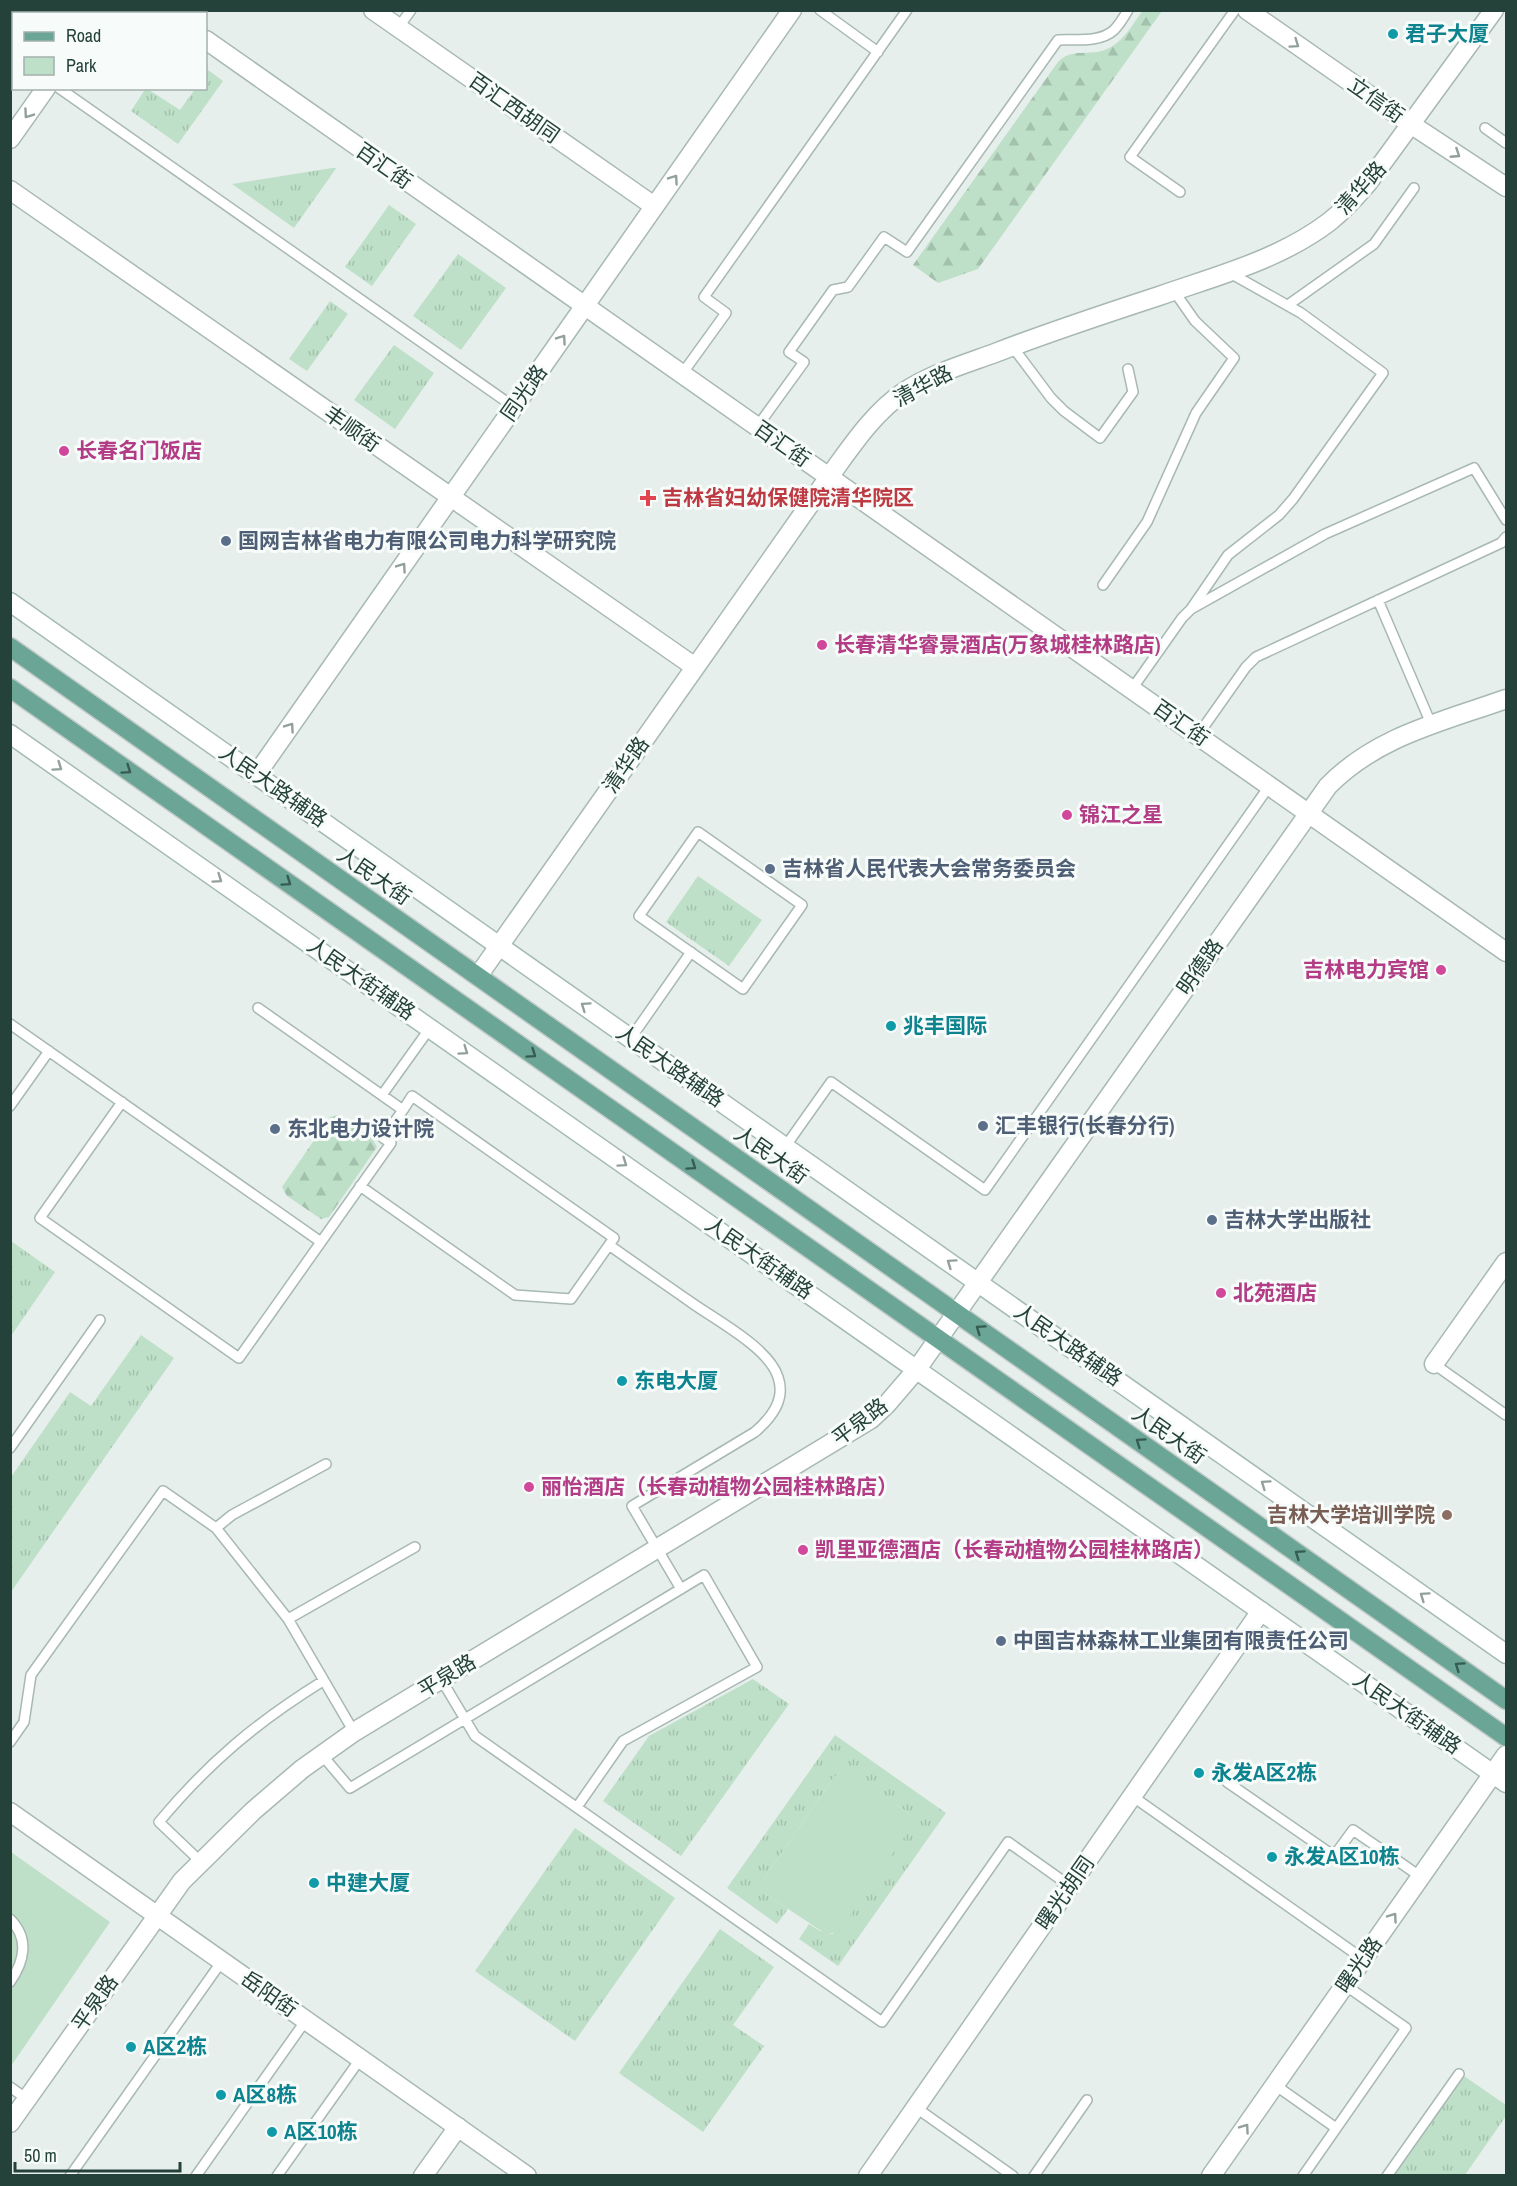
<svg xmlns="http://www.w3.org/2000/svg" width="1517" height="2186" font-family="'Archivo Narrow','Noto Sans SC',sans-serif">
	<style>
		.grass { fill: url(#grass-tufts) }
		.forest { fill: url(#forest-firs) }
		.green { fill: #bfe0c8 }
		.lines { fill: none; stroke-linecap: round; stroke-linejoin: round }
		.service-casing { stroke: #a8b8b2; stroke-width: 12 }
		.minor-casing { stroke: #a8b8b2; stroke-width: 21 }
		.tertiary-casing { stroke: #a8b8b2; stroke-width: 21 }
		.secondary-casing { stroke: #a4bbb3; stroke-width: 21 }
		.primary-casing { stroke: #c2cac8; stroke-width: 21 }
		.service { stroke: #fff; stroke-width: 9 }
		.minor { stroke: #fff; stroke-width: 18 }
		.tertiary { stroke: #fff; stroke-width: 18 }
		.secondary { stroke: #fff; stroke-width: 18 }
		.primary { stroke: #6aa596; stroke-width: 18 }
		.oneway { stroke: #92a09c }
		.oneway2 { stroke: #365b51 }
		.culture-dot { fill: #0f9aa8; stroke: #f7fbf9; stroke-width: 2 }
		.hotel-dot { fill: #d1479c; stroke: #f7fbf9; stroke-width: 2 }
		.health-dot { fill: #e0444e; stroke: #f7fbf9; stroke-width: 2 }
		.service-dot { fill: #5c6f8a; stroke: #f7fbf9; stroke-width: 2 }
		.education-dot { fill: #8d6e63; stroke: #f7fbf9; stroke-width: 2 }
		.labels { text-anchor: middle; stroke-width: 6; stroke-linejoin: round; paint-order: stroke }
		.culture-label { font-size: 21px; font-weight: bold; fill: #0d838f; stroke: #f7fbf9; text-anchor: start }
		.street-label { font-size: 21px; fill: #24423a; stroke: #f7fbf9 }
		.hotel-label { font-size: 21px; font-weight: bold; fill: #b23c85; stroke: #f7fbf9; text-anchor: start }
		.health-label { font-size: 21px; font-weight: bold; fill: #be3a42; stroke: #f7fbf9; text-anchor: start }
		.service-label { font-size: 21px; font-weight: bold; fill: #4e5e75; stroke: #f7fbf9; text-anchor: start }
		.education-label { font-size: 21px; font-weight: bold; fill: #785e54; stroke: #f7fbf9; text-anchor: end }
	</style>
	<defs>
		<pattern id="grass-tufts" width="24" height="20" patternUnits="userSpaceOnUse" patternTransform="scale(1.5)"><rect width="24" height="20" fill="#bfe0c8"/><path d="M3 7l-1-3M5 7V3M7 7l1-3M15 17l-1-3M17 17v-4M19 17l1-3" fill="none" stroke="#a4c1ad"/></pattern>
		<pattern id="forest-firs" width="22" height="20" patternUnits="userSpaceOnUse" patternTransform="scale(1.5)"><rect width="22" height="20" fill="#bfe0c8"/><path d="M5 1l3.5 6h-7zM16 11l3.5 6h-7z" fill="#a4c1ad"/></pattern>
	</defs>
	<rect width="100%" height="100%" fill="#e6efeb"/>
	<!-- grass -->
	<path class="grass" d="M208,70L223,81L178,144L131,111L146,88L180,110L195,89L206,88V74Z
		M337,167L294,228L232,184L338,167Z
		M389,205L416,224L372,286L345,267Z
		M458,254L506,288L461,350L413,316Z
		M330,301L348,314L307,371L289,359Z
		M394,345L434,373L395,429L354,400Z
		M698,876L762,920L729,966L666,922Z
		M11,1241L55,1272L11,1336Z
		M141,1335L174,1358L11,1592V1477L70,1392L91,1406Z
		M753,1679L789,1704L681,1856L603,1801L649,1736Z
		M835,1735L946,1813L838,1966L799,1939L809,1924L820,1931L832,1934L842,1927L910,1815L906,1811L852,1773L834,1777L763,1880L767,1895L788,1909L777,1924L727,1888Z
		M575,1828L675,1898L575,2041L475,1971Z
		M720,1929L774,1967L733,2025L764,2046L703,2132L619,2073Z
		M1464,2076L1506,2105V2116L1465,2175H1394Z"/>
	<!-- forest -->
	<path class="forest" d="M1143,10L1162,11L978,269L938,283L913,265L1058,62C1072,47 1090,57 1107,49C1123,42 1133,24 1143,10Z
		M338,1115L372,1138L377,1147L329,1217L321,1219L287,1196L282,1187L330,1117Z"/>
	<!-- green -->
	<path class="green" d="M842,1771L853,1773L906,1811L910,1815L912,1826L842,1927L838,1932L826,1934L767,1895L763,1886V1880L834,1777Z
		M11,1852L110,1922L11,2066Z"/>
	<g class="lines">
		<!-- service casing -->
		<g class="service-casing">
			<path id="service" d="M820,10L878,52
				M398,28L411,10
				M10,54L14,56
				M59,88L514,407
				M1485,128L1506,143
				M1180,192L1130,157L1235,10
				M1288,305L1374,244L1414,188
				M1012,346L1051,398L1064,411L1100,438L1133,392L1128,369
				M682,374L726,313L704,297L907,10
				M757,427L804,362L789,352L833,290L848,287L884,237L907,252L1058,40C1075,39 1100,43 1114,30C1119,25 1124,17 1128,10
				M1103,585L1147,522L1196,413L1234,358L1195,321L1174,291
				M1378,600L1432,726
				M1191,609L1228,555L1279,515L1293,499L1383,373L1301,313L1230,273
				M1132,689L1182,618L1191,609L1325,534L1474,468L1506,520
				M1198,735L1246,667L1256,657L1501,543L1506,537
				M698,832L802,905L743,989L639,916Z
				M258,1008L403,1110L412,1096L614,1238L609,1245C637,1265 665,1284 692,1303C716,1320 769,1348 778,1377C786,1400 771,1418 755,1432L632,1506L681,1589
				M10,1024L321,1242
				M631,1038L691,952
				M382,1095L430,1028
				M122,1102L40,1218L239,1358L391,1143L383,1138L403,1110
				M10,1106L49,1051
				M785,1147L831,1082L985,1190L1270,785
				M360,1186L515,1295L571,1299L609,1245
				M1434,1364L1506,1415
				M10,1448L100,1320
				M216,1528L232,1515L326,1464
				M288,1619L415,1547
				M441,1679L475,1736L882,2022L1008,1842L1070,1886
				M10,1742L24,1722L31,1675L163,1491L216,1528L288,1619L354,1732
				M322,1755L350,1788L704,1575L757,1667L623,1741L577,1807
				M1227,1782L1334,1856L1353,1830L1421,1877
				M1132,1796L1363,1959
				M201,1862L159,1822C209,1762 257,1722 323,1681
				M10,1919C30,1939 24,1962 10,1982
				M1275,2085L1336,2128
				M10,2087L27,2099
				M915,2107L1013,2176
				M70,2176L222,1961
				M196,2176L306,2020
				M277,2176L361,2058
				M1034,2176L1087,2100
				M1303,2176L1406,2028L1345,1985
				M1387,2176L1459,2074"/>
		</g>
		<!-- minor casing -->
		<g class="minor-casing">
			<path id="minor" d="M373,10L654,206
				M1434,1364L1506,1262
				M423,2176L458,2127
				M868,2176L1261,1611"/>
		</g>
		<!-- tertiary casing -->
		<g class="tertiary-casing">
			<path id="tertiary" d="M163,10L167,14
				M1247,10L1412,125L1506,187
				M99,14L101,10
				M206,40L1506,952
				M10,139L46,88
				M10,190L695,667
				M256,775L792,10
				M478,976L829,477C851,447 873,413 904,392C931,374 965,364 995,353C1049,332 1104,314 1159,296C1216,276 1279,260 1329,222C1343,211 1355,198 1367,184L1494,10
				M10,1812L527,2176
				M10,2123L182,1881L253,1811L302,1769L354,1732L871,1419L887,1404L917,1369L1328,786C1377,736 1442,722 1506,699
				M1211,2176L1506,1755"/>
		</g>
		<!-- secondary casing -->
		<g class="secondary-casing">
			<path id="secondary" d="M10,602L1506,1654
				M10,734L1506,1783"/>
		</g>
		<!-- primary casing -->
		<g class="primary-casing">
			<path id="primary" d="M10,647L1506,1700
				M10,688L1506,1737"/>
		</g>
		<!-- service -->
		<use href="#service" class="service"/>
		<!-- minor -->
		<use href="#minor" class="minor"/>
		<!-- tertiary -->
		<use href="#tertiary" class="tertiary"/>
		<!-- secondary -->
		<use href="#secondary" class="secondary"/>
		<!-- primary -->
		<use href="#primary" class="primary"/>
	</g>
	<!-- one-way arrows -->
	<defs><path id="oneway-chevron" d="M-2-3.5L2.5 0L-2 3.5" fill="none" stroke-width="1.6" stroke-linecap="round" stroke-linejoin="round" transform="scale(1.5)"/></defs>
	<g class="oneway">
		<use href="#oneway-chevron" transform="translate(1295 44) rotate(35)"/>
		<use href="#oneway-chevron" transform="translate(28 114) rotate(125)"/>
		<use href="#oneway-chevron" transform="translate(1456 154) rotate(33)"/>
		<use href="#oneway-chevron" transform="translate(674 179) rotate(-55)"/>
		<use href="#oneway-chevron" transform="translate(562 339) rotate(-55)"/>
		<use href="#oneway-chevron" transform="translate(402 567) rotate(-55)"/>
		<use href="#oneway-chevron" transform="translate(290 727) rotate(-55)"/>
		<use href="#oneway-chevron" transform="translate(58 767) rotate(35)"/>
		<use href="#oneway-chevron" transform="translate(218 879) rotate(35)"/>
		<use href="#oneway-chevron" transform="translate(585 1006) rotate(-145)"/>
		<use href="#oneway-chevron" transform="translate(464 1051) rotate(35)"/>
		<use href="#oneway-chevron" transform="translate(623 1163) rotate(35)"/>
		<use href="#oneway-chevron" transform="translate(951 1263) rotate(-145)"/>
		<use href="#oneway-chevron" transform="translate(1265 1484) rotate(-145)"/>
		<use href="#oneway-chevron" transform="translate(1424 1596) rotate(-145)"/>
		<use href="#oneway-chevron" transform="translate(1393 1917) rotate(-55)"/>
		<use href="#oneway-chevron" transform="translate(1245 2128) rotate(-55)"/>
	</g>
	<g class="oneway2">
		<use href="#oneway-chevron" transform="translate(127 770) rotate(35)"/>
		<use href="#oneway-chevron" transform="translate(287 882) rotate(35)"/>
		<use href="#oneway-chevron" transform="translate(532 1054) rotate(35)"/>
		<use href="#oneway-chevron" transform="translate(692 1166) rotate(35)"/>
		<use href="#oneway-chevron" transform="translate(980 1329) rotate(-145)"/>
		<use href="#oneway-chevron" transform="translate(1140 1442) rotate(-145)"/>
		<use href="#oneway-chevron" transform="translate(1299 1554) rotate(-145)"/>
		<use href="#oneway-chevron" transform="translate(1459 1666) rotate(-145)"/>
	</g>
	<!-- markers -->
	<g class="culture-dot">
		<circle cx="1393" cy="34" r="6"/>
		<circle cx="891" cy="1026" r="6"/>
		<circle cx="622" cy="1381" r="6"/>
		<circle cx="1199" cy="1773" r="6"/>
		<circle cx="1272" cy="1857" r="6"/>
		<circle cx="314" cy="1883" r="6"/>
		<circle cx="131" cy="2047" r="6"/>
		<circle cx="221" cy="2095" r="6"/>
		<circle cx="272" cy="2132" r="6"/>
	</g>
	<g class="hotel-dot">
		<circle cx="64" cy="451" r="6"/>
		<circle cx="822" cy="645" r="6"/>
		<circle cx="1067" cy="815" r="6"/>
		<circle cx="1441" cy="970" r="6"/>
		<circle cx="1221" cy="1293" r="6"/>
		<circle cx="529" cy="1487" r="6"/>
		<circle cx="803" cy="1550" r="6"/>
	</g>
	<path class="health-dot" d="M645 489h6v6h6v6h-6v6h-6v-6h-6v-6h6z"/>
	<g class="service-dot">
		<circle cx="226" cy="541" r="6"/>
		<circle cx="770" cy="869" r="6"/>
		<circle cx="983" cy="1126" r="6"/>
		<circle cx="275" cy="1129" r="6"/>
		<circle cx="1212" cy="1220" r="6"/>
		<circle cx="1001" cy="1641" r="6"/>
	</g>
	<circle class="education-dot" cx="1447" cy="1515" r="6"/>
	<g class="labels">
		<!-- culture labels -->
		<g class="culture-label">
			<text x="1405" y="41">君子大厦</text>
			<text x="903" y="1033">兆丰国际</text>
			<text x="634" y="1388">东电大厦</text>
			<text x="1211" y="1780">永发A区2栋</text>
			<text x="1284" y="1864">永发A区10栋</text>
			<text x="326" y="1890">中建大厦</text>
			<text x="143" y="2054">A区2栋</text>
			<text x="233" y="2102">A区8栋</text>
			<text x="284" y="2139">A区10栋</text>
		</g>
		<!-- street labels -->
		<g class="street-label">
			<text transform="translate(1376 100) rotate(35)" y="7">立信街</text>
			<text transform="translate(514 108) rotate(35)" y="7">百汇西胡同</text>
			<text transform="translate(384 166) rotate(35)" y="7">百汇街</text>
			<text transform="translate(1361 188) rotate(-48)" y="7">清华路</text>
			<text transform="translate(923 386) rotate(-28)" y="7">清华路</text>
			<text transform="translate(524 393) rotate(-55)" y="7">同光路</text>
			<text transform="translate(352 429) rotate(35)" y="7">丰顺街</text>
			<text transform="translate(782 444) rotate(35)" y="7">百汇街</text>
			<text transform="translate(1181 723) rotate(35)" y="7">百汇街</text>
			<text transform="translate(626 765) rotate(-55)" y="7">清华路</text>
			<text transform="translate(273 786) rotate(35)" y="7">人民大路辅路</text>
			<text transform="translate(374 876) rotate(35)" y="7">人民大街</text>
			<text transform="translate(1200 967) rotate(-55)" y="7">明德路</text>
			<text transform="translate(361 979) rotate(35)" y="7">人民大街辅路</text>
			<text transform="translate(670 1066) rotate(35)" y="7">人民大路辅路</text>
			<text transform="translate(771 1155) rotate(35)" y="7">人民大街</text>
			<text transform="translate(759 1258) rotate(35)" y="7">人民大街辅路</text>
			<text transform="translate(1068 1345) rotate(35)" y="7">人民大路辅路</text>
			<text transform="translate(860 1422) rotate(-37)" y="7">平泉路</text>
			<text transform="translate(1169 1435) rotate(35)" y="7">人民大街</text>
			<text transform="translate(447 1676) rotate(-31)" y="7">平泉路</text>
			<text transform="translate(1407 1713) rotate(35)" y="7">人民大街辅路</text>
			<text transform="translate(1065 1893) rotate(-55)" y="7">曙光胡同</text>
			<text transform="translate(1359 1965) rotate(-55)" y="7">曙光路</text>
			<text transform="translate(269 1994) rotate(35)" y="7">岳阳街</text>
			<text transform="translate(95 2003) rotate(-55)" y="7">平泉路</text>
		</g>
		<!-- hotel labels -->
		<g class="hotel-label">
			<text x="76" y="458">长春名门饭店</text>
			<text x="834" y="652">长春清华睿景酒店(万象城桂林路店)</text>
			<text x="1079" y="822">锦江之星</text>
			<text x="1429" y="977" text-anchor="end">吉林电力宾馆</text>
			<text x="1233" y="1300">北苑酒店</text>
			<text x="541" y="1494">丽怡酒店（长春动植物公园桂林路店）</text>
			<text x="815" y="1557">凯里亚德酒店（长春动植物公园桂林路店）</text>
		</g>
		<!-- health labels -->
		<g class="health-label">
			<text x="662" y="505">吉林省妇幼保健院清华院区</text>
		</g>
		<!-- service labels -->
		<g class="service-label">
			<text x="238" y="548">国网吉林省电力有限公司电力科学研究院</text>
			<text x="782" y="876">吉林省人民代表大会常务委员会</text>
			<text x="995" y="1133">汇丰银行(长春分行)</text>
			<text x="287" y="1136">东北电力设计院</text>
			<text x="1224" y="1227">吉林大学出版社</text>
			<text x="1013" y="1648">中国吉林森林工业集团有限责任公司</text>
		</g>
		<!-- education labels -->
		<g class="education-label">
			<text x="1435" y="1522">吉林大学培训学院</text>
		</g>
	</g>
	<!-- border -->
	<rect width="1517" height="2186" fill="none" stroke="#24423a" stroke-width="24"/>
	<!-- legend -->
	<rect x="12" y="12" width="195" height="78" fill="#f7fbf9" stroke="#a3b1ad" stroke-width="1.5"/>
	<rect x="24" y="32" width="30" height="9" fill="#6aa596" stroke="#a3b1ad" stroke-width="1.5"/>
	<text x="66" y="42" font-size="18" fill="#24423a">Road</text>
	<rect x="24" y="57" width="30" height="18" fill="#bfe0c8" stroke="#a3b1ad" stroke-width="1.5"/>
	<text x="66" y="72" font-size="18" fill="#24423a">Park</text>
	<!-- scale -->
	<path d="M15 2162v9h165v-9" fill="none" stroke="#24423a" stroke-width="3"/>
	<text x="24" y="2162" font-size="18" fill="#24423a" stroke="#f7fbf9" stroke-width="4.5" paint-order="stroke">50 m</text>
</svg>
